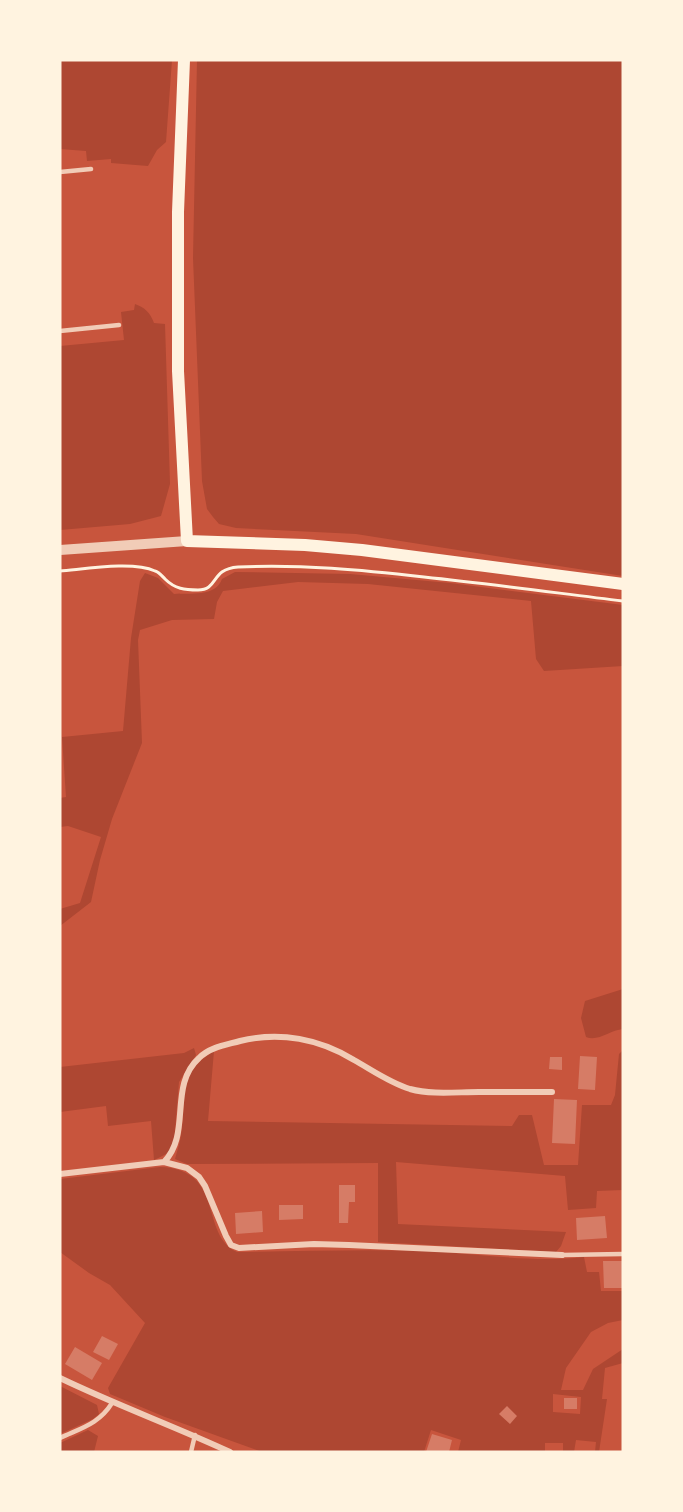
<svg xmlns="http://www.w3.org/2000/svg" width="683" height="1512" font-family="Georgia,serif">
	<style>
		.green { fill: #ae4732; fill-rule: evenodd }
		.building { fill: #d67c66 }
		.lines { fill: none; stroke-linecap: round; stroke-linejoin: round }
		.path { stroke: #fff3e0; stroke-width: 3 }
		.service { stroke: #f1ccb7; stroke-width: 4.5 }
		.minor { stroke: #f1ccb7; stroke-width: 6 }
		.tertiary { stroke: #f1ccb7; stroke-width: 10 }
		.secondary { stroke: #fff3e0; stroke-width: 12 }
	</style>
	<rect width="100%" height="100%" fill="#c8553d"/>
	<!-- green -->
	<path class="green" d="M60,60H172L166,142L157,150L148,166L111,163V159L87,161L86,151L60,149Z
		M197,60H623V576L356,534L236,528L219,524L213,517L207,509L202,481L193,258Z
		M135,304C145,308 150,312 154,323L165,324L170,484L161,516L130,524L60,530V346L124,340L121,312L134,310Z
		M235,572L350,574L450,583L623,605V666L544,671L536,659L531,601L368,584L298,582L223,591L217,602L214,619L172,620L140,630L138,640L142,743L112,819L100,860L91,902L60,926V909L80,903L101,837L68,826L60,827V798L66,797L62,737L123,731L131,638L140,581L145,573L158,578L174,594C190,593 216,597 222,579Z
		M623,989V1029C610,1030 598,1042 586,1037L581,1018L585,1001Z
		M194,1048L196,1055L179,1082L174,1144C170,1153 163,1156 154,1160L151,1121L108,1126L106,1106L60,1112V1067L184,1053Z
		M623,1050V1190L597,1191L596,1208L568,1210L565,1176L396,1162L398,1224L566,1232L561,1246L556,1252L378,1242V1163L187,1164L175,1159C177,1151 180,1143 181,1135C187,1100 176,1073 214,1051L208,1121L512,1126L519,1115H532L544,1165H578L582,1105H611L615,1095L619,1054Z
		M160,1167C226,1169 199,1235 237,1252C301,1251 365,1249 429,1251C480,1254 533,1263 584,1257L587,1272H599L601,1291H623V1320L608,1323L591,1332L566,1368L561,1390H583L593,1369L623,1349V1363L605,1368L602,1399H607L599,1452H595L596,1442L576,1440L574,1452H563V1443H545V1452H458L461,1440L431,1430L424,1452H262L165,1417L110,1394L108,1388L145,1323L110,1285L89,1273L60,1252V1179ZM553,1394L581,1397L580,1414L553,1412Z
		M60,1386L97,1405L99,1414L93,1419L60,1434Z
		M88,1430L98,1436L94,1452H60V1443Z"/>
	<!-- building -->
	<path class="building" d="M580,1056L597,1057L595,1090L578,1089Z
		M550,1057H562V1070L549,1069Z
		M554,1099L577,1100L575,1144L552,1143Z
		M339,1185H355V1202H349L348,1223H339Z
		M279,1205H303V1219L279,1220Z
		M262,1211L263,1232L236,1234L235,1213Z
		M605,1216L607,1238L577,1240L576,1218Z
		M603,1261H623V1288H604Z
		M102,1336L118,1344L109,1360L93,1352Z
		M75,1347L102,1363L92,1380L65,1364Z
		M564,1398H577V1409H564Z
		M507,1406L517,1416L510,1424L499,1414Z
		M432,1434L452,1440L449,1452H426Z"/>
	<g class="lines">
		<!-- path -->
		<path class="path" d="M60,571C85,569 133,561 155,571C159,572 162,576 165,579C175,589 185,590 198,590C219,590 210,569 238,567C300,564 363,570 424,577C491,584 557,593 623,601"/>
		<!-- service -->
		<path class="service" d="M60,172L91,169
			M60,331L119,325
			M562,1255L623,1254
			M60,1438C81,1428 99,1424 112,1403
			M191,1452L195,1435"/>
		<!-- minor -->
		<path class="minor" d="M164,1162C192,1133 168,1086 199,1058C210,1047 226,1045 240,1041C280,1031 320,1039 354,1060C372,1070 390,1083 410,1089C432,1095 456,1092 479,1092C503,1092 527,1092 552,1092
			M60,1174L164,1162L187,1168L199,1177L205,1186L226,1236L231,1245L239,1248L314,1244L349,1245L562,1255
			M60,1378C116,1405 174,1426 230,1452"/>
		<!-- tertiary -->
		<path class="tertiary" d="M60,550L187,541"/>
		<!-- secondary -->
		<path class="secondary" d="M184,60L178,212V371L187,541L305,545L362,550L623,584"/>
	</g>
	<!-- border -->
	<rect width="683" height="1512" fill="none" stroke="#fff3e0" stroke-width="123"/>
</svg>
